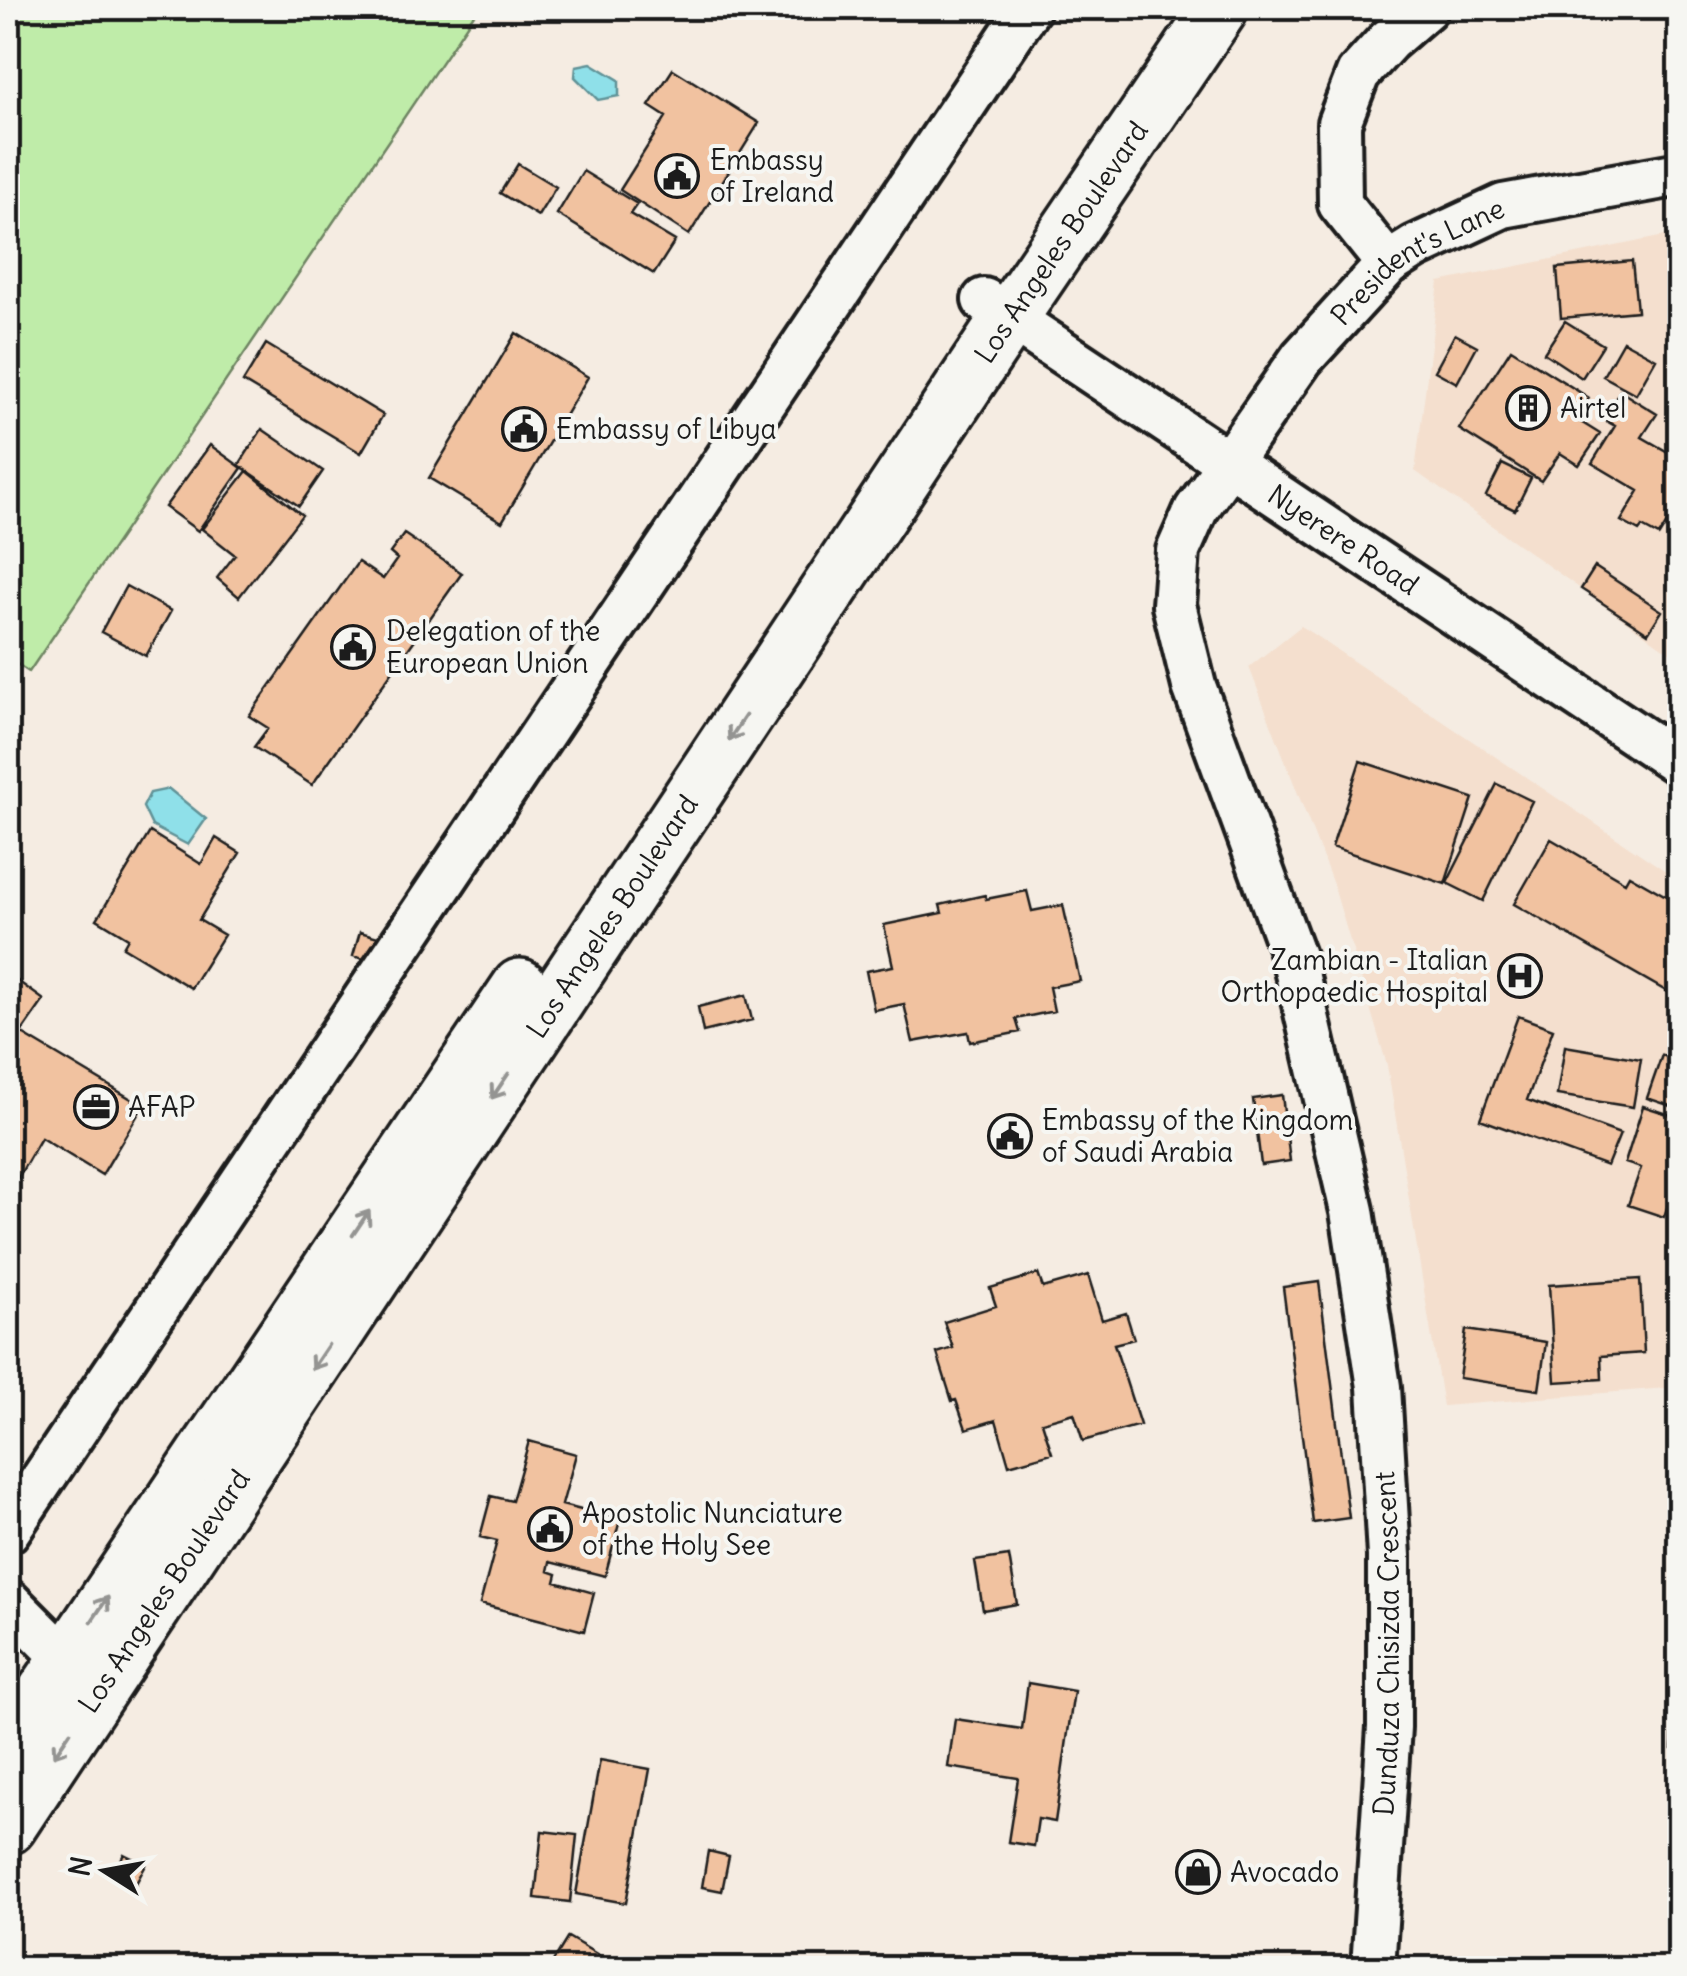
<svg xmlns="http://www.w3.org/2000/svg" width="1687" height="1976" font-family="Delius,sans-serif">
	<style>
		.built { fill: #f4dfce }
		.green { fill: #bfeca9; stroke: #6e8462; stroke-width: 2.5 }
		.water { fill: #8fe0e9; stroke: #619297; stroke-width: 2.5 }
		.building { fill: #f1c2a0; stroke: #1c1c1c; stroke-width: 2.5 }
		.lines { fill: none; stroke-linecap: round; stroke-linejoin: round }
		.minor-casing { stroke: #1c1c1c; stroke-width: 50 }
		.secondary-casing { stroke: #1c1c1c; stroke-width: 62 }
		.minor { stroke: #f6f6f2; stroke-width: 42 }
		.secondary { stroke: #f6f6f2; stroke-width: 55 }
		.oneway { stroke: #949492 }
		.labels { text-anchor: middle; stroke-width: 8; stroke-linejoin: round; paint-order: stroke }
		.poi-label { font-size: 28px; fill: #1c1c1c; stroke: #f6f6f2; text-anchor: start }
		.street-label { font-size: 28px; fill: #1c1c1c; stroke: #f6f6f2 }
	</style>
	<rect width="100%" height="100%" fill="#f5ece2"/>
	<filter id="ink" filterUnits="userSpaceOnUse"><feTurbulence type="fractalNoise" baseFrequency=".01" numOctaves="2"/><feDisplacementMap in="SourceGraphic" scale="20" xChannelSelector="R" yChannelSelector="G"/><feConvolveMatrix kernelMatrix="1 2 1 2 8 2 1 2 1" color-interpolation-filters="sRGB"/></filter>
	<g filter="url(#ink)">
		<!-- built -->
		<path class="built" d="M1679,233V659L1415,471L1439,282Z
			M1301,626L1679,880V1387L1443,1406L1387,1065L1334,887L1249,667Z"/>
		<!-- green -->
		<path class="green" d="M8,8H478L29,672L8,658Z"/>
		<!-- water -->
		<path class="water" d="M591,63L619,80V96L598,100L575,77L576,66Z
			M169,789L206,819L188,845L152,826L143,807L150,793Z"/>
		<!-- building -->
		<path class="building" d="M673,69L759,123L689,235L620,190L666,117L649,106Z
			M518,164L556,187L538,216L500,193Z
			M583,171L637,204L630,214L675,241L654,274L557,214Z
			M1632,261L1637,311L1561,318L1557,268Z
			M1565,321L1603,345L1582,378L1544,353Z
			M516,333L588,377L502,522L429,478Z
			M1455,334L1477,346L1457,383L1435,371Z
			M1623,341L1656,359L1636,394L1603,376Z
			M266,344L383,415L361,453L243,382Z
			M1511,349L1589,398L1576,419L1600,434L1579,465L1560,453L1541,481L1459,429Z
			M1620,391L1657,414L1642,437L1675,456L1680,448V513L1675,510L1659,536L1642,527L1639,531L1621,521L1639,491L1592,463L1615,426L1603,419Z
			M262,429L323,471L299,506L239,465Z
			M210,445L242,468L198,531L165,507Z
			M1502,464L1531,478L1515,510L1486,496Z
			M247,471L302,515L239,597L217,578L235,555L202,529Z
			M404,534L462,573L312,785L254,747L268,728L249,716L358,562L383,579L397,559L390,553Z
			M1595,567L1662,611L1648,633L1581,589Z
			M126,586L171,611L146,656L101,632Z
			M1360,761L1473,798L1445,884L1332,847Z
			M1497,784L1532,801L1483,901L1447,883Z
			M150,832L201,864L216,838L240,853L199,920L224,935L191,988L123,947L128,938L97,919Z
			M1551,839L1625,882L1629,875L1680,904V999L1514,904Z
			M1027,891L1032,911L1063,905L1080,981L1049,987L1054,1011L1016,1019L1020,1032L970,1042L968,1032L913,1042L904,1004L874,1010L866,971L893,966L884,925L942,913L940,905L985,895L986,899Z
			M360,932L382,938L374,962L353,956Z
			M8,974L44,1000L8,1052Z
			M746,995L752,1020L703,1032L698,1007Z
			M1518,1016L1553,1029L1527,1100L1620,1134L1607,1166L1480,1119Z
			M19,1032L143,1106L102,1175L41,1138L8,1195V1051Z
			M1565,1046L1641,1059L1633,1107L1557,1095Z
			M1662,1055L1680,1062V1109L1647,1098Z
			M1282,1095L1290,1161L1261,1165L1253,1099Z
			M1643,1106L1680,1118V1169L1664,1217L1628,1205L1641,1168L1625,1163Z
			M1038,1274L1043,1288L1088,1275L1102,1320L1126,1313L1134,1339L1114,1344L1140,1425L1083,1441L1074,1413L1042,1422L1052,1453L1009,1465L996,1420L966,1429L956,1400L952,1401L937,1353L953,1348L944,1322L996,1306L990,1288Z
			M1640,1279L1644,1353L1601,1356L1602,1379L1555,1382L1549,1285Z
			M1319,1282L1349,1518L1313,1523L1283,1287Z
			M1466,1330L1546,1342L1539,1390L1459,1378Z
			M529,1441L576,1454L562,1505L620,1520L605,1576L550,1562L548,1571L557,1574L555,1582L594,1593L584,1631L480,1604L497,1541L480,1537L491,1496L512,1501Z
			M1009,1556L1017,1604L983,1610L975,1561Z
			M1677,1603H1680V1750L1672,1749Z
			M1028,1683L1074,1691L1055,1822L1038,1819L1034,1846L1008,1842L1018,1778L948,1767L955,1719L1022,1729Z
			M600,1760L650,1769L626,1903L576,1894Z
			M542,1831L577,1835L570,1902L535,1898Z
			M708,1851L729,1856L722,1891L702,1887Z
			M124,1854L146,1865L134,1887L113,1875Z
			M568,1937L600,1956L592,1968H549Z"/>
		<g class="lines">
			<!-- minor casing -->
			<g class="minor-casing">
				<g id="minor">
					<path d="M1388,264L1340,204L1339,123L1358,74L1388,41L1426,8"/>
					<path id="s1" d="M984,300L1680,764"/>
					<path d="M8,1531L1029,8"/>
					<path d="M8,1601L66,1659"/>
					<path id="s2" d="M1373,1968L1389,1727V1556L1379,1387L1352,1211L1293,956L1194,686L1174,605L1178,551L1196,510L1302,358L1388,264L1415,247L1503,206L1680,174"/>
				</g>
			</g>
			<!-- secondary casing -->
			<g class="secondary-casing">
				<g id="secondary">
					<path d="M8,1748L520,987"/>
					<path id="s3" d="M8,1826L1010,317L1220,8"/>
				</g>
			</g>
			<!-- minor -->
			<use href="#minor" class="minor"/>
			<!-- secondary -->
			<use href="#secondary" class="secondary"/>
		</g>
		<!-- one-way arrows -->
		<defs><path id="oneway-shaft" d="M-6 0H5M1.5-3L5.5 0L1.5 3" fill="none" stroke-width="1.6" stroke-linecap="round" stroke-linejoin="round" transform="scale(2.5)"/></defs>
		<g class="oneway">
			<use href="#oneway-shaft" transform="translate(737 728) rotate(124)"/>
			<use href="#oneway-shaft" transform="translate(500 1086) rotate(124)"/>
			<use href="#oneway-shaft" transform="translate(361 1223) rotate(-56)"/>
			<use href="#oneway-shaft" transform="translate(320 1357) rotate(124)"/>
			<use href="#oneway-shaft" transform="translate(100 1609) rotate(-56)"/>
			<use href="#oneway-shaft" transform="translate(62 1744) rotate(124)"/>
		</g>
	</g>
	<!-- icons -->
	<defs>
		<g id="civic-ring" transform="scale(2.25)"><circle r="9.5" fill="#f6f6f2" stroke="#1c1c1c" stroke-width="1.5"/><path d="M-.6-6.5H3V-4.5H.6V-3L4-1V1h2V6H-6V1h2V-1L-.6-3ZM-1.2 2.5V6h2.4V2.5Z" fill="#1c1c1c"/></g>
		<g id="building-ring" transform="scale(2.25)"><circle r="9.5" fill="#f6f6f2" stroke="#1c1c1c" stroke-width="1.5"/><path d="M-4-6H4V6H1V3H-1V6H-4ZM-2.5-4.3h1.7v1.8h-1.7ZM.8-4.3h1.7v1.8H.8ZM-2.5-1h1.7V.8h-1.7ZM.8-1h1.7V.8H.8Z" fill="#1c1c1c"/></g>
		<g id="hospital-ring" transform="scale(2.25)"><circle r="9.5" fill="#f6f6f2" stroke="#1c1c1c" stroke-width="1.5"/><path d="M-5-5h3v3.5h4V-5h3V5h-3V1.5h-4V5h-3Z" fill="#1c1c1c"/></g>
		<g id="office-ring" transform="scale(2.25)"><circle r="9.5" fill="#f6f6f2" stroke="#1c1c1c" stroke-width="1.5"/><path d="M-6-3h4V-5.5h4V-3h4V5H-6ZM-1-4.5V-3h2v-1.5ZM-6 0V1H6V0Z" fill="#1c1c1c"/></g>
		<g id="shop-ring" transform="scale(2.25)"><circle r="9.5" fill="#f6f6f2" stroke="#1c1c1c" stroke-width="1.5"/><path d="M-5-2.5h2.3a2.7 3.5 0 0 1 5.4 0H5L5.5 6h-11ZM-1.5-2.5h3a1.5 2.3 0 0 0-3 0Z" fill="#1c1c1c"/></g>
	</defs>
	<g fill-rule="evenodd">
		<use href="#civic-ring" x="677" y="176"/>
		<use href="#building-ring" x="1528" y="408"/>
		<use href="#civic-ring" x="524" y="429"/>
		<use href="#civic-ring" x="353" y="647"/>
		<use href="#hospital-ring" x="1520" y="976"/>
		<use href="#office-ring" x="96" y="1107"/>
		<use href="#civic-ring" x="1010" y="1136"/>
		<use href="#civic-ring" x="550" y="1529"/>
		<use href="#shop-ring" x="1198" y="1872"/>
	</g>
	<g class="labels">
		<!-- poi labels -->
		<g class="poi-label">
			<text x="710" y="170">Embassy<tspan x="710" dy="32">of Ireland</tspan></text>
			<text x="1560" y="418">Airtel</text>
			<text x="556" y="439">Embassy of Libya</text>
			<text x="386" y="641">Delegation of the<tspan x="386" dy="32">European Union</tspan></text>
			<text x="1488" y="970" text-anchor="end">Zambian - Italian<tspan x="1488" dy="32">Orthopaedic Hospital</tspan></text>
			<text x="128" y="1117">AFAP</text>
			<text x="1042" y="1130">Embassy of the Kingdom<tspan x="1042" dy="32">of Saudi Arabia</tspan></text>
			<text x="582" y="1523">Apostolic Nunciature<tspan x="582" dy="32">of the Holy See</tspan></text>
			<text x="1230" y="1882">Avocado</text>
		</g>
		<!-- street labels -->
		<g class="street-label">
			<text dy="10" stroke="none"><textPath href="#s3" startOffset="1902">Los Angeles Boulevard</textPath></text>
			<text dy="10" stroke="none"><textPath href="#s2" startOffset="1830">President's Lane</textPath></text>
			<text dy="10" stroke="none"><textPath href="#s1" startOffset="432">Nyerere Road</textPath></text>
			<text dy="10" stroke="none"><textPath href="#s3" startOffset="1092">Los Angeles Boulevard</textPath></text>
			<text dy="10" stroke="none"><textPath href="#s3" startOffset="282">Los Angeles Boulevard</textPath></text>
			<text dy="10" stroke="none"><textPath href="#s2" startOffset="325">Dunduza Chisizda Crescent</textPath></text>
		</g>
	</g>
	<!-- margin -->
	<rect width="1687" height="1976" fill="none" stroke="#f6f6f2" stroke-width="40"/>
	<rect x="20" y="20" width="1647" height="1936" fill="none" stroke="#1c1c1c" stroke-width="4" filter="url(#ink)"/>
	<!-- north arrow -->
	<g transform="translate(105 1871) rotate(281)" stroke="#f6f6f2" stroke-width="8" paint-order="stroke">
	<path d="M0-8L18 38L0 25L-18 38Z" fill="#1c1c1c"/>
	<text y="-15" font-size="28" font-weight="bold" text-anchor="middle" fill="#1c1c1c">N</text>
	</g>
</svg>
